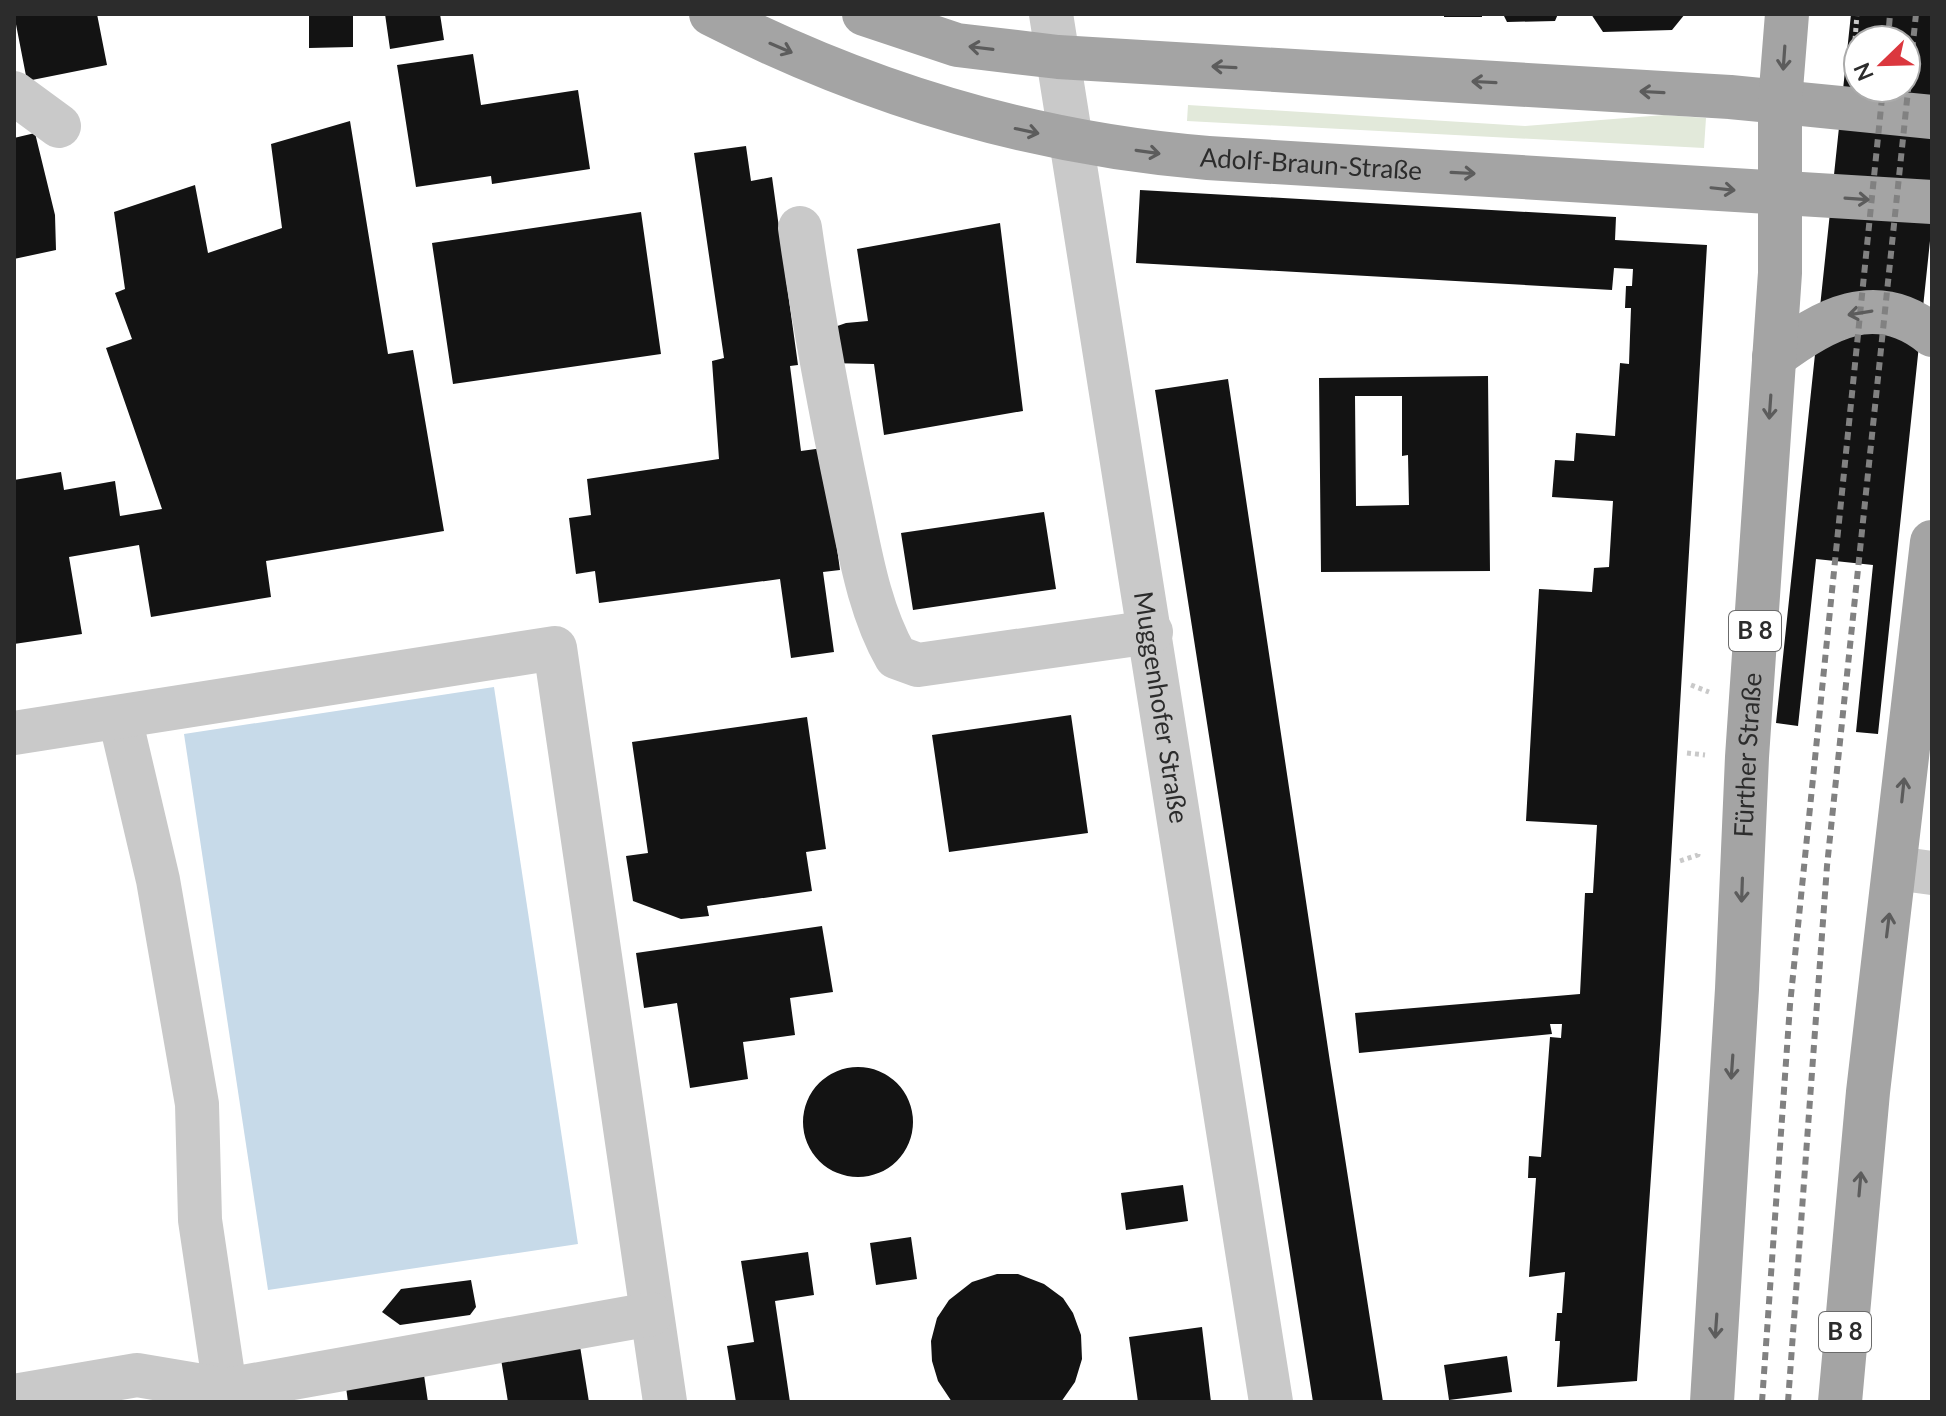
<svg xmlns="http://www.w3.org/2000/svg" width="1946" height="1416" font-family="Lato,sans-serif">
	<style>
		.green { fill: #e2e9da }
		.water { fill: #c7dae9 }
		.building { fill: #131313; fill-rule: evenodd }
		.lines { fill: none; stroke-linecap: round; stroke-linejoin: round }
		.path { stroke: #c9c9c9; stroke-width: 5; stroke-dasharray: 4 4; stroke-linecap: butt }
		.minor { stroke: #c9c9c9; stroke-width: 44 }
		.major { stroke: #a4a4a4; stroke-width: 44 }
		.rail { stroke: #818181; stroke-width: 6; stroke-dasharray: 8 6; stroke-linecap: butt }
		.oneway { stroke: #5c5c5c }
		.labels { text-anchor: middle; stroke-width: 8; stroke-linejoin: round; paint-order: stroke }
		.shield { fill: #fff; stroke: #6b6b6b; stroke-width: 2 }
		.shield-label { font-size: 24px; font-weight: bold; fill: #2c2c2c }
		.street-label { font-size: 26px; fill: #2c2c2c; stroke: #fff }
	</style>
	<rect width="100%" height="100%" fill="#fff"/>
	<!-- green -->
	<path class="green" d="M1188,105L1525,126L1664,115L1706,118L1704,148L1187,121Z"/>
	<!-- water -->
	<path class="water" d="M494,687L578,1244L268,1290L184,734Z"/>
	<!-- building -->
	<path class="building" d="M14,14H97L107,65L27,81Z
		M309,14H353V47L309,48Z
		M385,14H440L444,40L390,49Z
		M1444,14H1482V17H1444Z
		M1503,14H1558L1555,21L1507,22Z
		M1591,14H1685L1672,30L1603,32Z
		M1851,14H1932V222L1878,734L1856,732L1873,565L1816,559L1798,726L1776,723ZM1858,40H1906V88H1858Z
		M473,54L481,105L578,90L590,169L492,184L491,176L416,187L397,65Z
		M350,121L388,354L413,350L444,531L266,561L271,597L151,617L139,545L69,557L82,634L14,644V480L61,472L64,490L115,481L120,516L162,509L106,348L132,339L115,293L125,289L114,212L195,185L208,253L282,228L271,144Z
		M35,133L55,215L56,250L14,259V138Z
		M746,146L751,181L772,177L798,365L790,366L801,451L823,448L840,570L823,572L834,652L791,658L780,579L599,603L595,571L576,574L569,518L591,515L587,479L719,459L712,361L724,358L694,153Z
		M1140,190L1616,217L1615,240L1707,245L1661,1030L1637,1381L1557,1387L1560,1341H1555L1557,1313H1562L1565,1272L1529,1277L1536,1178H1528L1529,1156L1541,1157L1550,1037L1561,1038L1562,1024H1550L1552,1034L1359,1053L1355,1013L1580,994L1585,893H1593L1597,825L1526,821L1539,589L1592,592L1594,568L1609,567L1613,501L1552,497L1555,460L1574,461L1576,433L1615,436L1620,363L1629,364L1631,308H1625L1626,286H1632L1633,269L1614,268L1612,290L1136,263Z
		M641,212L661,354L453,384L432,243Z
		M1000,223L1023,411L884,435L874,364L828,363L823,331L846,323L868,321L857,249Z
		M1488,376L1490,571L1321,572L1319,378ZM1355,396H1402V456L1408,455L1409,505L1356,506Z
		M1228,379L1330,1062L1383,1402H1313L1155,390Z
		M1044,512L1056,589L913,610L901,533Z
		M1071,715L1088,833L949,852L932,735Z
		M807,717L826,849L806,852L812,891L707,906L709,916L681,919L633,901L626,856L648,853L632,742Z
		M822,926L833,992L790,998L795,1035L743,1042L748,1079L690,1088L677,1003L644,1008L636,953Z
		M803 1122a55 55 0 1 1 110 0a55 55 0 1 1-110 0Z
		M1183,1185L1188,1221L1126,1230L1121,1193Z
		M911,1237L917,1279L876,1285L870,1243Z
		M808,1252L814,1295L775,1301L790,1402H736L727,1346L754,1342L741,1261Z
		M997,1274H1018L1044,1284L1063,1298L1073,1313L1081,1335L1082,1359L1075,1382L1061,1402H952L938,1381L932,1361L931,1341L937,1318L949,1300L972,1282Z
		M471,1280L476,1307L470,1315L400,1325L382,1312L401,1289Z
		M1202,1327L1211,1402H1138L1129,1337Z
		M580,1346L589,1402H508L501,1359Z
		M1507,1356L1512,1392L1449,1400L1444,1365Z
		M424,1375L428,1402H348L346,1387Z"/>
	<g class="lines">
		<!-- path -->
		<path class="path" d="M1855,40L1857,14
			M1691,685L1709,692
			M1687,753L1705,755
			M1680,861L1698,855V851"/>
		<!-- minor -->
		<g class="minor">
			<path id="s1" d="M1051,14L1271,1402"/>
			<path d="M14,93L59,126"/>
			<path d="M800,228C813,319 830,409 849,500C860,552 869,610 896,657L918,665L1151,632"/>
			<path d="M120,718L158,880L197,1104L200,1220L227,1402"/>
			<path d="M14,733L555,648L665,1402"/>
			<path d="M1895,868L1932,873"/>
			<path d="M14,1396L137,1375L226,1390L651,1314"/>
		</g>
		<!-- major -->
		<g class="major">
			<path id="s2" d="M711,14C866,93 1034,144 1208,158L1932,202"/>
			<path d="M864,14L957,45L1058,57L1730,97L1932,117"/>
			<path d="M1774,357C1823,320 1876,289 1932,335"/>
			<path id="s3" d="M1712,1402L1737,989L1747,757L1780,273V102L1787,14"/>
			<path d="M1840,1402L1868,1092L1932,542"/>
		</g>
		<!-- rail -->
		<path class="rail" d="M1888,40L1890,14
			M1762,1402L1790,1005L1883,88
			M1788,1402L1827,866L1916,14"/>
	</g>
	<!-- one-way arrows -->
	<defs><path id="oneway-shaft" d="M-6 0H5M1.5-3L5.5 0L1.5 3" fill="none" stroke-width="1.6" stroke-linecap="round" stroke-linejoin="round" transform="scale(2)"/></defs>
	<g class="oneway">
		<use href="#oneway-shaft" transform="translate(781 48) rotate(23)"/>
		<use href="#oneway-shaft" transform="translate(981 48) rotate(-173)"/>
		<use href="#oneway-shaft" transform="translate(1784 58) rotate(94)"/>
		<use href="#oneway-shaft" transform="translate(1224 67) rotate(-177)"/>
		<use href="#oneway-shaft" transform="translate(1484 82) rotate(-177)"/>
		<use href="#oneway-shaft" transform="translate(1652 92) rotate(-177)"/>
		<use href="#oneway-shaft" transform="translate(1027 131) rotate(12)"/>
		<use href="#oneway-shaft" transform="translate(1148 152) rotate(8)"/>
		<use href="#oneway-shaft" transform="translate(1463 173) rotate(3)"/>
		<use href="#oneway-shaft" transform="translate(1723 189) rotate(6)"/>
		<use href="#oneway-shaft" transform="translate(1857 199) rotate(4)"/>
		<use href="#oneway-shaft" transform="translate(1860 313) rotate(171)"/>
		<use href="#oneway-shaft" transform="translate(1770 407) rotate(94)"/>
		<use href="#oneway-shaft" transform="translate(1903 790) rotate(-84)"/>
		<use href="#oneway-shaft" transform="translate(1742 890) rotate(92)"/>
		<use href="#oneway-shaft" transform="translate(1888 925) rotate(-83)"/>
		<use href="#oneway-shaft" transform="translate(1732 1067) rotate(94)"/>
		<use href="#oneway-shaft" transform="translate(1860 1184) rotate(-85)"/>
		<use href="#oneway-shaft" transform="translate(1716 1326) rotate(94)"/>
	</g>
	<g class="labels">
		<!-- shield labels -->
		<g class="shield">
			<rect x="1729" y="611" width="52" height="40" rx="6"/>
			<rect x="1819" y="1312" width="52" height="40" rx="6"/>
		</g>
		<g class="shield-label">
			<text x="1755" y="639">B 8</text>
			<text x="1845" y="1340">B 8</text>
		</g>
		<!-- street labels -->
		<g class="street-label">
			<text dy="9" stroke="none"><textPath href="#s2" startOffset="624">Adolf-Braun-Straße</textPath></text>
			<text dy="9" stroke="none"><textPath href="#s1" startOffset="702">Muggenhofer Straße</textPath></text>
			<text dy="9" stroke="none"><textPath href="#s3" startOffset="648">Fürther Straße</textPath></text>
		</g>
	</g>
	<!-- border -->
	<rect width="1946" height="1416" fill="none" stroke="#2c2c2c" stroke-width="32"/>
	<!-- north arrow -->
	<g transform="translate(1882 64) rotate(247)"><circle r="38" fill="#ffffff" stroke="#ababab" stroke-width="2"/>
	<path d="M0-6L14 30L0 20L-14 30Z" fill="#db373e"/>
	<text y="-12" font-size="22" font-weight="bold" text-anchor="middle" fill="#2c2c2c">N</text>
	</g>
</svg>
